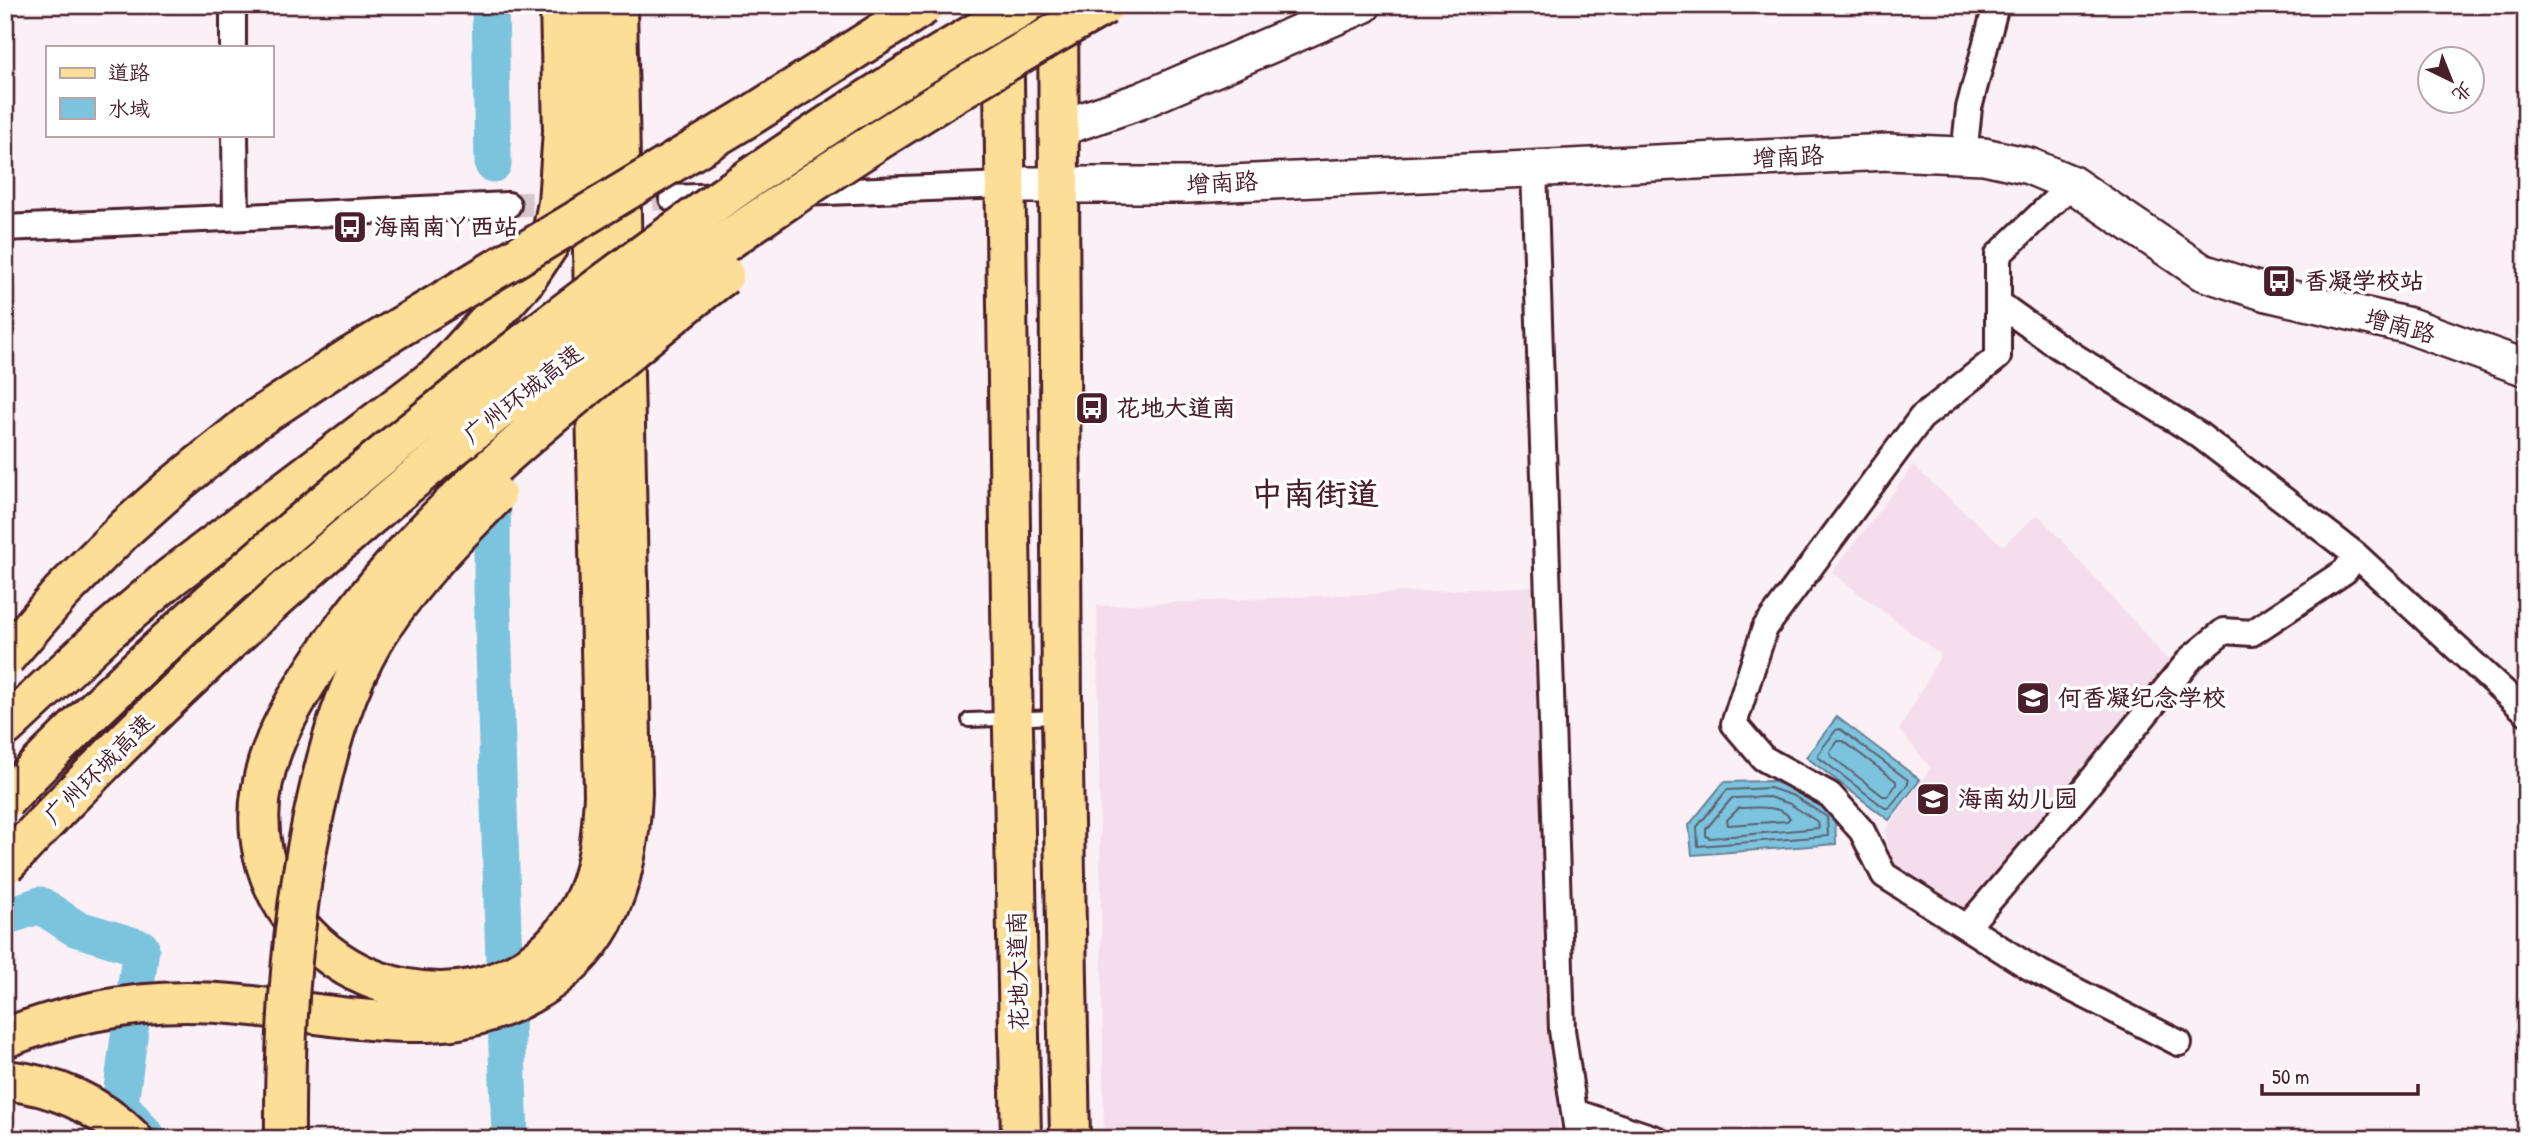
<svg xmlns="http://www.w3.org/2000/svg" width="2531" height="1144" font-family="'Patrick Hand','LXGW WenKai TC',sans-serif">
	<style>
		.built { fill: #f4deeb }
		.water { fill: #7cc3dd; stroke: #688196; stroke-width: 2 }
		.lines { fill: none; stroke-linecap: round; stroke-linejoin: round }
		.shore { stroke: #5e6172; stroke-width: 2 }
		.river { stroke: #7cc3dd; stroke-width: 37 }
		.street-tunnel { stroke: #d7c6cd; stroke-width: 24; stroke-dasharray: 24 12; stroke-linecap: butt }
		.lane-casing { stroke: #4a1f2b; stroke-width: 18 }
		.street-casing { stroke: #4a1f2b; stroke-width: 30 }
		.secondary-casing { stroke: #4a1f2b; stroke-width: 40 }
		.primary-casing { stroke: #4a1f2b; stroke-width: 44 }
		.highway-casing { stroke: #4a1f2b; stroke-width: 44 }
		.lane { stroke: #fff; stroke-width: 12 }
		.street { stroke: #fff; stroke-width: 24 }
		.secondary { stroke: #fff; stroke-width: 35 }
		.primary { stroke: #fdde96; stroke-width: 38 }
		.highway { stroke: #fdde96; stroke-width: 38 }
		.highway-bridge-casing { stroke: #4a1f2b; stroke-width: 44; stroke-linecap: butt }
		.highway-bridge { stroke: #fdde96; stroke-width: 38 }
		.labels { text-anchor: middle; stroke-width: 7; stroke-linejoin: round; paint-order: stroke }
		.street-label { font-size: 24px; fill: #4a1f2b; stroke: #fff }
		.poi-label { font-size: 24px; font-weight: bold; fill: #4a1f2b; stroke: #fff; text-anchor: start }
		.district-label { font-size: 32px; font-weight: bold; fill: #4a1f2b; stroke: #fff }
	</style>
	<rect width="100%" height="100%" fill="#faf0f6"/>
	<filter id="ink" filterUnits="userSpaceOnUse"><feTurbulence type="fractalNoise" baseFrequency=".0143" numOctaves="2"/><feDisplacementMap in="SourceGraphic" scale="14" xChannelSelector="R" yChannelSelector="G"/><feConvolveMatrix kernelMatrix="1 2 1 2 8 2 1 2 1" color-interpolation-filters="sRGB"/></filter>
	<g filter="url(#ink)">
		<!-- built -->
		<path class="built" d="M1913,466L2003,546L2038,514L2174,667L1966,916L1935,888L1893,869L1885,831L1931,768L1899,730L1941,655L1832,573Z
			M1538,586L1548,976L1560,1139H1104L1097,606Z"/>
		<!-- water -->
		<path class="water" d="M1837,717L1920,780L1889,820L1806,757Z
			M1771,781L1797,789L1835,814L1836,844L1692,855L1689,825L1724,782Z"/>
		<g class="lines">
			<!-- shore -->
			<path class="shore" d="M1840,729L1908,780V784L1889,808H1885L1818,757V754L1836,730Z
				M1838,741H1843L1896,781V785L1888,796H1883L1831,756L1830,752Z
				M1770,788L1794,796L1827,817L1828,836L1698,846L1697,827L1727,790Z
				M1769,797L1790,804L1818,822L1819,828L1710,838L1706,836V829L1732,798Z
				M1739,808C1754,808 1780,804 1790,818L1787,821L1728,825L1727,820Z"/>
			<!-- river -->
			<path class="river" d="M490,5L493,164
				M493,389L492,588L504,962
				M5,917L40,905L75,928L141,948L120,1104L149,1139
				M506,1020L510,1139"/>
			<!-- street-tunnel -->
			<path class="street-tunnel" d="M617,200L672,198
				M508,205L570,202"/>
			<!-- lane casing -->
			<g class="lane-casing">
				<path id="lane" d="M969,720L1058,717"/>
			</g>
			<!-- street casing -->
			<g class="street-casing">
				<path id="street" d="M233,5V47
					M235,135L236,217
					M1964,155L1969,108L1996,5
					M1534,168L1562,1030L1578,1139
					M2072,184L1998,255V357L1921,418L1765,628L1734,724L1763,758L1830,795L1862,831L1884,875L2031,968L2179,1043
					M802,193L1005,185
					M672,198L724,196
					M5,228L508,205
					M1998,303L2058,346L2199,435L2356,555L2526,712
					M1967,927L2082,792L2191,658L2224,631L2252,633L2345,571L2356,555
					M1574,1112L1656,1139"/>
			</g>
			<!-- secondary casing -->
			<g class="secondary-casing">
				<path id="secondary" d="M1058,129L1140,101L1363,5
					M1005,185H1188L1888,152L1984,156L2029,166L2072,184L2202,272L2267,293L2410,326L2526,368"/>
			</g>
			<!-- primary casing -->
			<g class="primary-casing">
				<path id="primary" d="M1003,5L1012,679L1021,1139
					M1058,5L1062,717L1070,1139"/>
			</g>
			<!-- highway casing -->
			<g class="highway-casing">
				<path id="highway" d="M5,727L108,631L170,578L440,374L526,279L550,243L558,203L563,131L560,5
					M263,853C297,1000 502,1049 580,908C599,874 602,833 604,795L588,5
					M5,1038C61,1016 125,1002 186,1002C267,1002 347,1024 428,1022C498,1020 569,983 603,921C624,882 630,836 632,793L617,5
					M5,1080C54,1085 98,1104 133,1139"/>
			</g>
			<!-- lane -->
			<use href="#lane" class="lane"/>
			<!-- street -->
			<use href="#street" class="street"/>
			<!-- secondary -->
			<use href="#secondary" class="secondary"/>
			<!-- primary -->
			<use href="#primary" class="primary"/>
			<!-- highway -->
			<use href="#highway" class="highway"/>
			<!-- highway-bridge casing -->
			<g class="highway-bridge-casing">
				<path id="highway-bridge" d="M5,658L61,593L127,527L172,487L252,422L347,359L750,116L925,5
					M5,800C180,618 373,456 575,305C719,197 867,93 1025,5
					M263,853C247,779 284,715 324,656C399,544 493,463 597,378C639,343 681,307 724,275
					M5,865C323,524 698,232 1105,5
					M285,1139C284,1021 292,905 319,791C331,739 346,688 373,641C403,590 454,537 496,495"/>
			</g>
			<!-- highway-bridge -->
			<use href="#highway-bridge" class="highway-bridge"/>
		</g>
	</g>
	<!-- icons -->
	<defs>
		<g id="bus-square" transform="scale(1.75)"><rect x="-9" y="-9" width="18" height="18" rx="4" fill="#4a1f2b" stroke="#fff"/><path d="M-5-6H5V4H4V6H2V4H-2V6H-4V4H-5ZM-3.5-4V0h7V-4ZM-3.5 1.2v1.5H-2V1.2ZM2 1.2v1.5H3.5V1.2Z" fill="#fff"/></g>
		<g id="school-square" transform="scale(1.75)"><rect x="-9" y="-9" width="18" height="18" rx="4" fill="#4a1f2b" stroke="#fff"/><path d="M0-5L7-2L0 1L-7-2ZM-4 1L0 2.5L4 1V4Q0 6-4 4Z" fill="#fff"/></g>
	</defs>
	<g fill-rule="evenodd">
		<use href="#bus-square" x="350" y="227"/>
		<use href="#bus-square" x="2279" y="281"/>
		<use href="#bus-square" x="1092" y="408"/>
		<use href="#school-square" x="2033" y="698"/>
		<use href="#school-square" x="1933" y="799"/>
	</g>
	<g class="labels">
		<!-- street labels -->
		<g class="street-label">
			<text transform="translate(1788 157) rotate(-3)" y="8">增南路</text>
			<text transform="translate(1222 183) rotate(-3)" y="8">增南路</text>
			<text transform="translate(2400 326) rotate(15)" y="8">增南路</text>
			<text transform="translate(523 394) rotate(-38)" y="8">广州环城高速</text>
			<text transform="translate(99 769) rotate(-45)" y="8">广州环城高速</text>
			<text transform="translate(1018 971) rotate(-91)" y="8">花地大道南</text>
		</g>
		<!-- poi labels -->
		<g class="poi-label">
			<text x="374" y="235">海南南丫西站</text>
			<text x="2304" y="289">香凝学校站</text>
			<text x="1116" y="416">花地大道南</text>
			<text x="2058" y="706">何香凝纪念学校</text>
			<text x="1958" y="807">海南幼儿园</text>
		</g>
		<!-- district labels -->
		<g class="district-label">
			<text x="1315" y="505">中南街道</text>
		</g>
	</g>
	<!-- margin -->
	<rect width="2531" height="1144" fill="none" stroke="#fff" stroke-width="28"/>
	<rect x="14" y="14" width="2503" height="1116" fill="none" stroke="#4a1f2b" stroke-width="2.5" filter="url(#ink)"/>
	<!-- legend -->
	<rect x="46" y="46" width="228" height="91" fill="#ffffff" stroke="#b7a5aa" stroke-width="2"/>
	<rect x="60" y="68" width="35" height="10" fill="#fdde96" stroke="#b7a5aa" stroke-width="2"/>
	<text x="108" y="80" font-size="21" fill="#4a1f2b">道路</text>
	<rect x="60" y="98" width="35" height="21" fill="#7cc3dd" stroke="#b7a5aa" stroke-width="2"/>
	<text x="108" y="116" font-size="21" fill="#4a1f2b">水域</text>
	<!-- north arrow -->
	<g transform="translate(2451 80) rotate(137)"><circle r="33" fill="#ffffff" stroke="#b7a5aa" stroke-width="2"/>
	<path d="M0-5L12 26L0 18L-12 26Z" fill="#4a1f2b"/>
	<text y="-10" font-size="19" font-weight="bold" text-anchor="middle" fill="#4a1f2b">北</text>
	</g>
	<!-- scale -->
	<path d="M2262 1084v10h156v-10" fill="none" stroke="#4a1f2b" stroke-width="3.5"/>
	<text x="2272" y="1084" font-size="21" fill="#4a1f2b" stroke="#ffffff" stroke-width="5" paint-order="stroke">50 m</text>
</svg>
